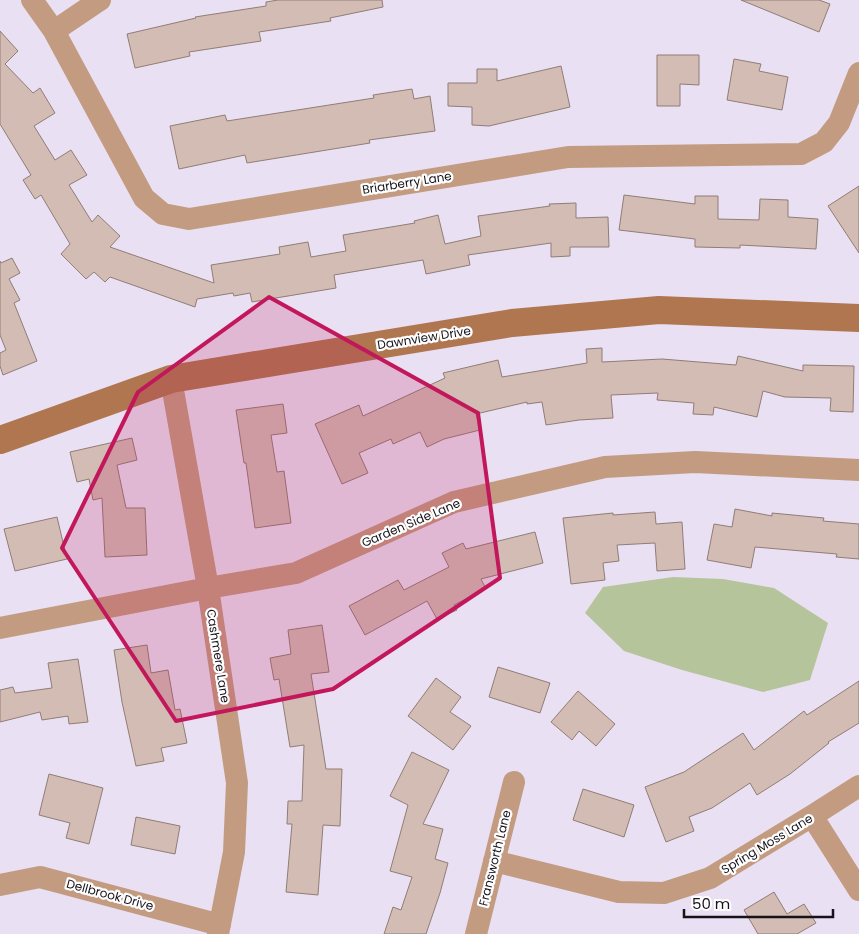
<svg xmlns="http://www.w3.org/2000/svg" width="859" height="934" font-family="Poppins,sans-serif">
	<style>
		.green { fill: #b5c49b }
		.building { fill: #d2bcb4; stroke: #917d76 }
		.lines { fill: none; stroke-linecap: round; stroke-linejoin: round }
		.street { stroke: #c39b81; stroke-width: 22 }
		.secondary { stroke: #af764f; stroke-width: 28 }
		.marked { fill: #c2185b; fill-opacity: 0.2; stroke: #c2185b; stroke-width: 4; stroke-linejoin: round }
		.labels { text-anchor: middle; stroke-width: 4.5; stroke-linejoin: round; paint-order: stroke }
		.street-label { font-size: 12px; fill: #161219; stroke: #fff }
	</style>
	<rect width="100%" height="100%" fill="#e9e0f3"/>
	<!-- green -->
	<path class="green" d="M673,577L723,579L774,588L828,623L810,680L763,692L682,670L624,651L585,613L603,587Z"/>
	<!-- building -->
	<path class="building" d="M278,0H382L383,7L330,18L331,21L259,32L261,41L189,52L190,56L135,68L127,34L196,18L195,17L266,6V2Z
		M741,0H819L830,4L819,32Z
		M0,31L18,51L5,64L33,93L40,88L55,113L34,126L55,160L71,150L87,175L69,185L92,222L98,215L120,236L110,247L214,283L211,265L280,254L279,247L308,242L311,257L346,251L343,235L415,223L414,221L438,215L445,244L481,236L478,216L550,206L549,204L576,203V218L608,217L609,247H570V256L551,257V243L468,255L470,265L426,274L423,260L334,275L336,288L252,302L250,293L234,296L233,293L197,299L195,307L110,277L105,282L94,272L86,279L61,254L70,244L41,195L35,199L23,180L31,175L0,124Z
		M657,55H699V85L680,84V106H657Z
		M734,59L761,64L759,71L788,77L782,110L727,100Z
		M561,66L570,107L489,126L472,125V107L448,106V83H477V69H497V81Z
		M412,89L414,99L430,96L435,131L369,140L370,143L247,163L245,155L179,169L170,126L225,115L227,121L374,98L373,95Z
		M859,186V253L828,206Z
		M624,195L695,204V196H718V219L759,220L760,199L788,200V217L818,219L816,249L740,245V248L695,247V239L619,230Z
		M12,258L20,273L9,279L20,300L14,303L37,361L3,375L0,366V353L6,350L0,335V261L1,263Z
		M602,348V362L662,359L736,365L738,356L803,371V365L854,366L853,412L830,411L831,398L785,397L763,391L757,417L714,407L713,415L693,414L694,403L657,400L658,393L611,395L613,418L579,420L546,425L542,402L527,404V402L476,414L480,430L444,439L427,447L420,432L393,444L391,439L359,453L368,473L342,484L315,424L359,405L363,416L445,378L443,373L498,360L502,377L587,363L586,349Z
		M283,404L287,433L271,435L277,472L284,471L291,523L255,528L246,463H244L236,410Z
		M132,438L137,460L117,465L126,508H145L147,555L105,557L102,498L93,500L89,479L77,482L70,452Z
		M735,509L772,516V513L824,518L823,521L859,524V559L836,557L837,554L755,547L751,568L707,560L714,524L732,527Z
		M655,512L656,524L682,522L685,569L657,571L655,543L617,545L619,561L603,563L605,580L571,584L563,518L613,513V515Z
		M57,517L67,559L15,571L4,529Z
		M535,532L543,563L481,579L486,589L454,605L457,610L437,619L427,601L365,635L349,606L398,580L404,590L449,567L442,553L463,543L466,549Z
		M322,625L329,672L311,674L326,769H342L340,826L323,825L318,895L286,892L292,824H287L288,801H302L304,745L290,747L279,679L274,680L270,658L291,654L288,630Z
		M147,645L151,673L168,670L175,710L180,709L187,743L161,748L164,761L136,766L122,702L114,650Z
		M78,659L88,722L69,724L68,716L42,720L40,712L0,722V690L13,687L15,693L52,688L48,663Z
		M498,667L550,683L540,713L489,697Z
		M436,678L461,697L450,712L471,726L453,750L408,716Z
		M859,681V723L828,742L829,743L790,774L757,795L750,783L712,808L689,817L694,831L666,842L645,787L684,772L743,733L754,750L804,711L807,715Z
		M578,691L615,724L596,746L579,731L572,740L551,722Z
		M412,752L449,770L423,824L443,829L435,859L448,863L440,893L426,934H384L393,907L401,910L412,877L390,871L408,805L390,796Z
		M49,774L103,788L89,844L66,838L70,823L39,815Z
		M583,789L634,805L624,837L573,820Z
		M136,817L180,826L175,854L131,845Z
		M774,892L787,914L804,904L816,923L797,934H758L744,910Z"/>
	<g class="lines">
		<!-- street -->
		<path class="street" d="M32,0L54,31L144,198L163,214L189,219L568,157L801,154L824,142L839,123L859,73
			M54,31L100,0
			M171,379L208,588L237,783L234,852L218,934
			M0,628L208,588L296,573L454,502L605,467L695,462L859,470
			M812,816L859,890
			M494,861L619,892L664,893L710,878L812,816L859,786
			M0,885L40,877L220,925
			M476,934L514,782"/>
		<!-- secondary -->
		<path class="secondary" d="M0,440L171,379L512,323L659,310L859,318"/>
	</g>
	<!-- marked area -->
	<path class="marked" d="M269,297L478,413L500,578L333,689L176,721L62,548L138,392Z"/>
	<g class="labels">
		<!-- street labels -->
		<g class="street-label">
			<text transform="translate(407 183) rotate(-9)" y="4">Briarberry Lane</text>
			<text transform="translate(424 338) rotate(-9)" y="4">Dawnview Drive</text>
			<text transform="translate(411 523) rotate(-23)" y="4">Garden Side Lane</text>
			<text transform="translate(218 656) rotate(81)" y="4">Cashmere Lane</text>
			<text transform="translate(767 844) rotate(-31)" y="4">Spring Moss Lane</text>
			<text transform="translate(495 858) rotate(-76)" y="4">Fransworth Lane</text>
			<text transform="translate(110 895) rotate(15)" y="4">Dellbrook Drive</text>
		</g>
	</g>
	<!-- scale -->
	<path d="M684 909v8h149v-8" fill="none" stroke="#161219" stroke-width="2.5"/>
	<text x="692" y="909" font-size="15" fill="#161219" stroke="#ffffff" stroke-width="4" paint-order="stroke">50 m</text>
</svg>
